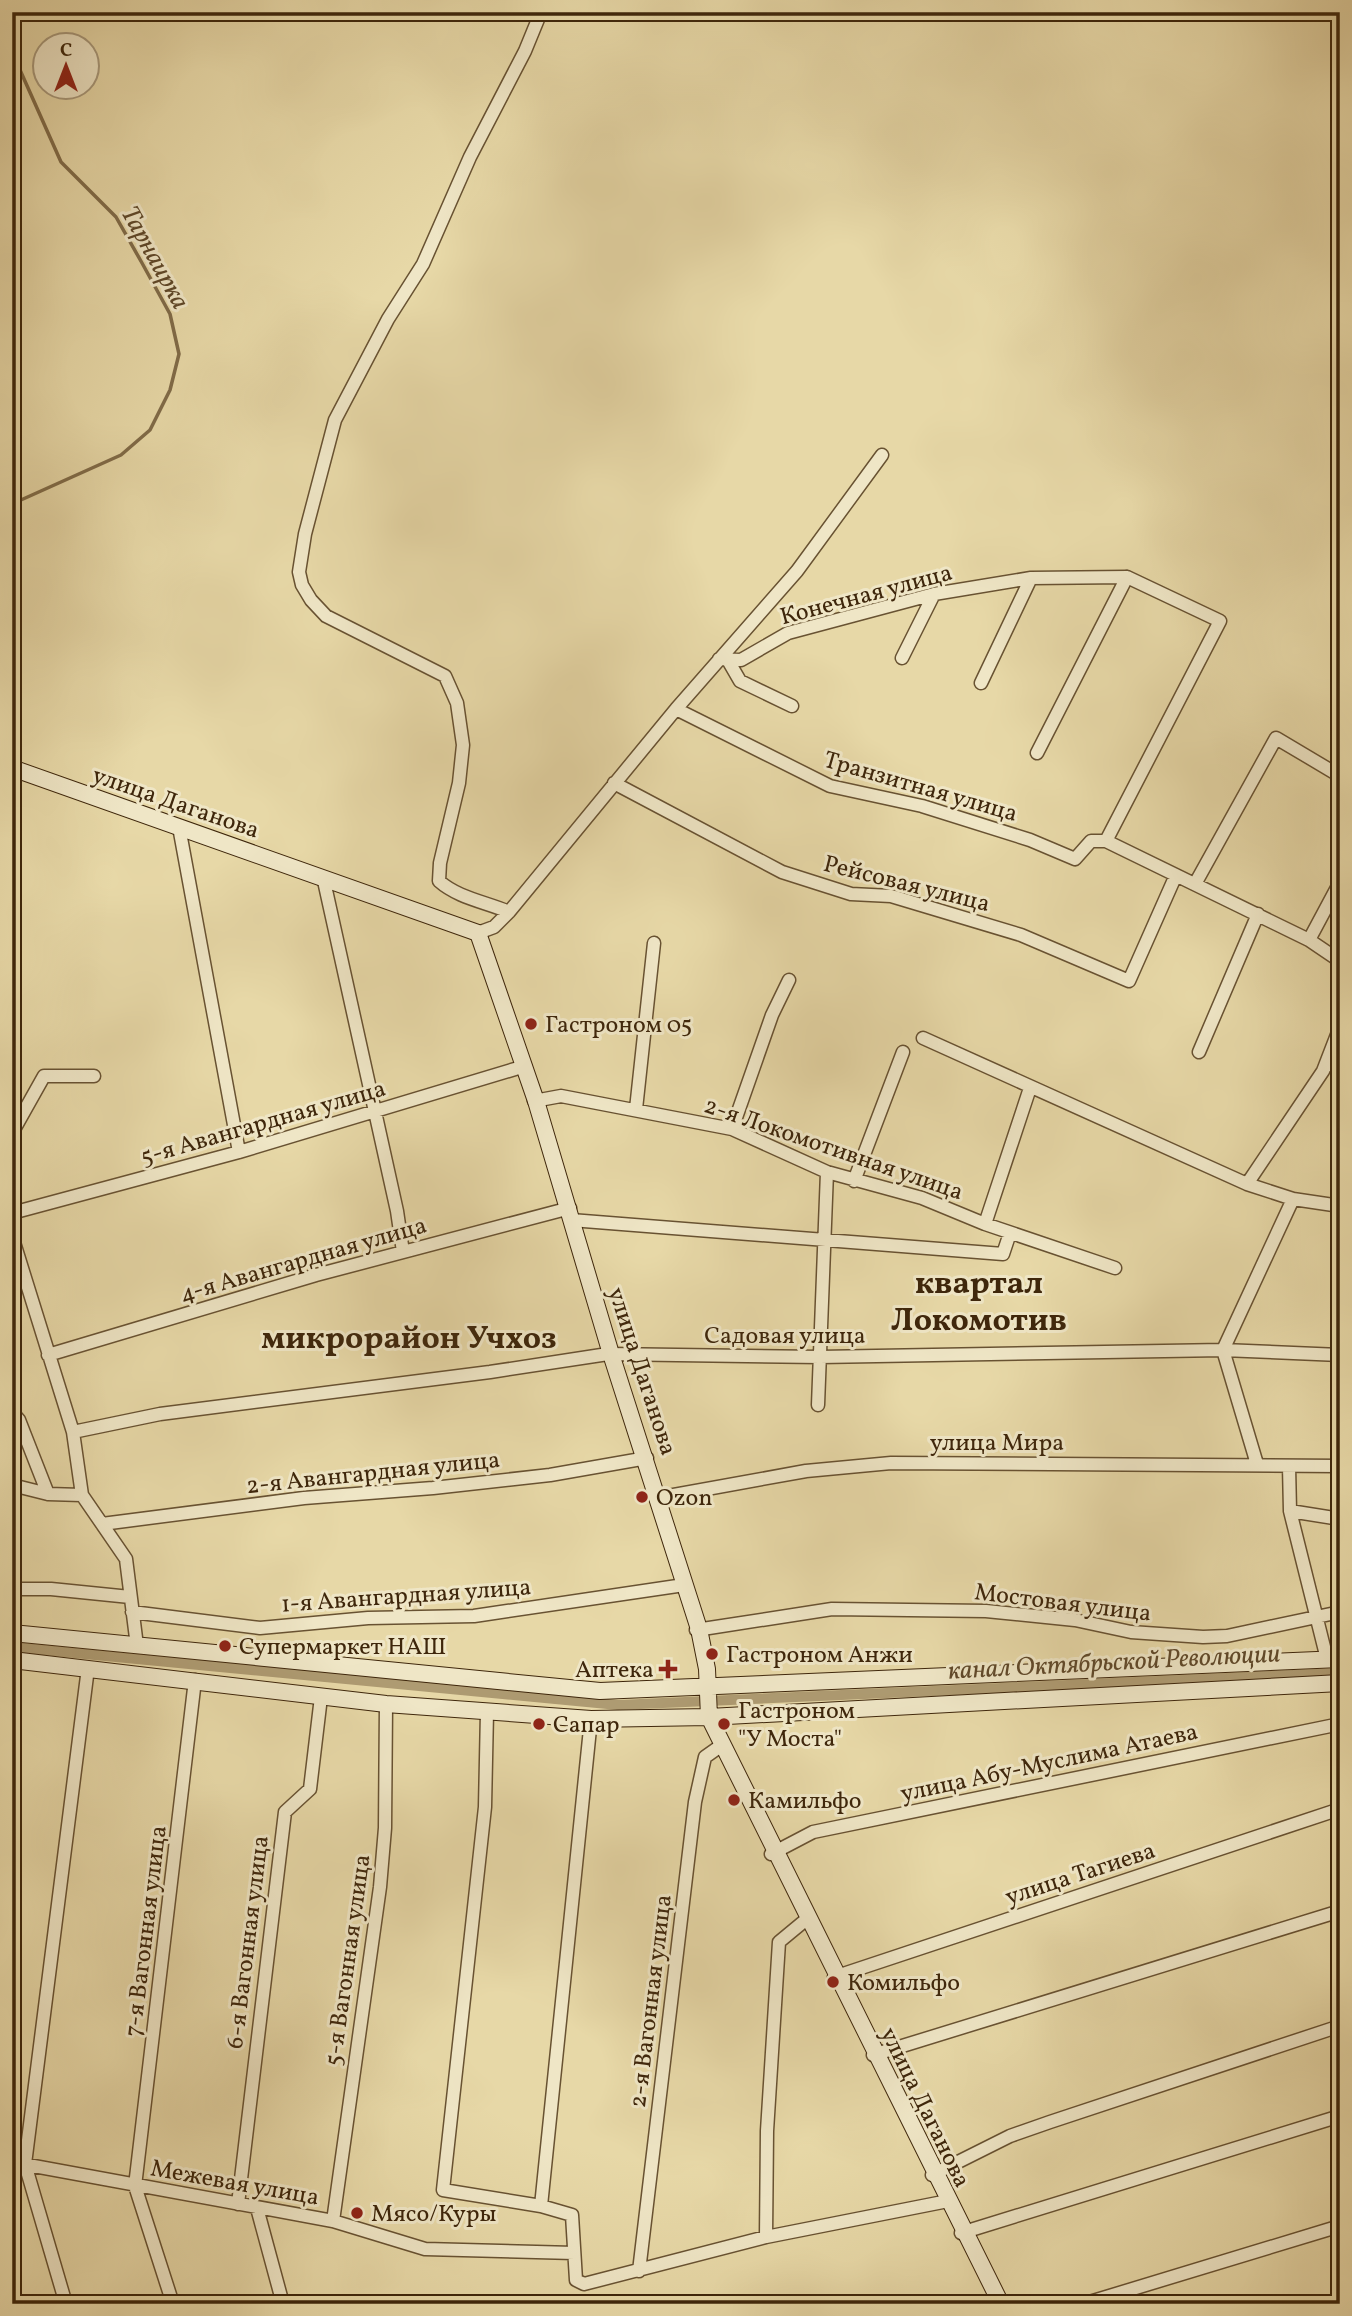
<svg xmlns="http://www.w3.org/2000/svg" width="1352" height="2316" font-family="Vollkorn,serif">
	<style>
		.lines { fill: none; stroke-linecap: round; stroke-linejoin: round }
		.stream { stroke: #816c49; stroke-width: 3.5 }
		.canal { stroke: #ae9b72; stroke-width: 10 }
		.street-casing { stroke: #685232; stroke-width: 15 }
		.secondary-casing { stroke: #3e260b; stroke-width: 18 }
		.street { stroke: #efe6c6; stroke-width: 12 }
		.secondary { stroke: #efe6c6; stroke-width: 16 }
		.poi-dot { fill: #8f2418; stroke: #efe6c6; stroke-width: 2.5 }
		.labels { text-anchor: middle; stroke-width: 6; stroke-linejoin: round; paint-order: stroke }
		.street-label { font-size: 24px; fill: #3e260b; stroke: #efe6c6 }
		.poi-label { font-size: 24px; fill: #3e260b; stroke: #efe6c6; text-anchor: start }
		.water-label { font-size: 26px; font-style: italic; fill: #60492a; stroke: #efe6c6 }
		.district-label { font-size: 32px; font-weight: bold; fill: #3e260b; stroke: #efe6c6 }
	</style>
	<rect width="100%" height="100%" fill="#e7d8a7"/>
	<filter id="stains"><feTurbulence type="fractalNoise" baseFrequency=".00286" numOctaves="4"/><feColorMatrix values="0 0 0 0 .2 0 0 0 0 .09 0 0 0 0 .02 0 0 0 .5 -.17"/></filter>
	<radialGradient id="worn" r=".72"><stop offset=".6" stop-color="#630" stop-opacity="0"/><stop offset="1" stop-color="#630" stop-opacity=".3"/></radialGradient>
	<g class="lines">
		<!-- stream -->
		<path class="stream" d="M12,52L61,162L116,217L142,263L170,314L179,354L170,390L150,430L121,455L12,504"/>
		<!-- canal -->
		<path class="canal" d="M12,1647L618,1705L1340,1673"/>
		<!-- street casing -->
		<g class="street-casing">
			<path id="street" d="M902,658L934,594
				M719,659L741,660L788,633L934,594L1031,578L1127,577L1220,621L1106,841
				M729,662L740,681L792,706
				M981,683L1031,578
				M676,709L830,786L922,806L1030,840L1075,859L1091,841H1106L1309,940L1340,961
				M1037,753L1127,577
				M614,783L782,872L851,894L891,896L1021,935L1129,981L1176,875
				M179,827L239,1152
				M324,881L397,1211L403,1252
				M1195,884L1276,738L1340,776
				M509,912C486,902 458,898 439,881L440,863L459,783L463,745L457,703L445,676L326,616L311,600L302,585L299,572L305,534L335,420L388,319L423,264L470,157L525,51L541,12
				M475,934L494,927L509,912L676,709L797,571L882,455
				M1309,940L1340,882
				M923,1038L1247,1184L1293,1199L1340,1206
				M1199,1052L1258,914
				M1326,1063L1340,1069
				M534,1101L561,1096L732,1129L827,1172L922,1198L985,1224L1115,1268
				M636,1109L654,943
				M732,1129L772,1015L789,980
				M12,1133L44,1076H94
				M854,1181L903,1052
				M1247,1184L1323,1071L1340,1027
				M12,1213L239,1152L525,1066
				M571,1220L1003,1254L1010,1233
				M985,1224L1030,1088
				M12,1236L73,1432L82,1495
				M48,1355L316,1275L570,1208
				M818,1405L827,1172
				M12,1412L19,1420L48,1494
				M73,1432L160,1414L490,1372L608,1354L820,1357L1223,1350L1340,1355
				M1257,1464L1223,1350L1293,1199
				M1289,1466L1290,1511L1327,1659
				M12,1485L48,1494L82,1495
				M82,1495L126,1559L137,1646
				M657,1498L806,1471L891,1463L1340,1466
				M1290,1511L1340,1519
				M102,1524L304,1498L433,1488L550,1475L647,1458
				M12,1589H51L130,1597
				M132,1612L260,1628L368,1618L474,1616L684,1585
				M696,1630L832,1609L986,1611L1075,1620L1131,1632L1203,1637L1227,1636L1340,1612
				M487,1712L485,1807L443,2190L541,2206L572,2215L576,2280L584,2284L766,2237L948,2201
				M771,1854L813,1832L1340,1724
				M834,1977L1340,1809
				M873,2055L1340,1911
				M12,2162L333,2221L425,2249L574,2253
				M932,2175L1010,2136L1050,2122L1340,2026
				M238,2204L285,1812L310,1789L321,1697
				M541,2206L591,1719
				M257,2208L283,2304
				M333,2221L380,1887L385,1828L386,1704
				M961,2233L1340,2116
				M766,2237L767,2131L779,1942L808,1918
				M639,2271L695,1802L705,1757L722,1745
				M66,2304L25,2164L88,1668
				M173,2304L135,2186L195,1680
				M1083,2304L1340,2226"/>
		</g>
		<!-- secondary casing -->
		<g class="secondary-casing">
			<path id="secondary" d="M12,768L478,933L536,1101L611,1354L699,1629L707,1669L709,1717L1001,2304
				M12,1633L600,1691L1340,1659
				M12,1660L386,1704L591,1719L709,1717L1340,1683"/>
		</g>
		<!-- street -->
		<use href="#street" class="street"/>
		<!-- secondary -->
		<use href="#secondary" class="secondary"/>
	</g>
	<!-- markers -->
	<g class="poi-dot">
		<circle cx="531" cy="1024" r="7"/>
		<circle cx="642" cy="1497" r="7"/>
		<circle cx="225" cy="1646" r="7"/>
		<circle cx="712" cy="1654" r="7"/>
		<path d="M664.5 1658.5h7v7h7v7h-7v7h-7v-7h-7v-7h7z"/>
		<circle cx="539" cy="1724" r="7"/>
		<circle cx="724" cy="1724" r="7"/>
		<circle cx="734" cy="1800" r="7"/>
		<circle cx="833" cy="1982" r="7"/>
		<circle cx="357" cy="2213" r="7"/>
	</g>
	<g class="labels">
		<!-- street labels -->
		<g class="street-label">
			<text transform="translate(866 594) rotate(-15)" y="8">Конечная улица</text>
			<text transform="translate(921 786) rotate(16)" y="8">Транзитная улица</text>
			<text transform="translate(176 802) rotate(19)" y="8">улица Даганова</text>
			<text transform="translate(907 883) rotate(14)" y="8">Рейсовая улица</text>
			<text transform="translate(263 1122) rotate(-16)" y="8">5-я Авангардная улица</text>
			<text transform="translate(834 1148) rotate(19)" y="8">2-я Локомотивная улица</text>
			<text transform="translate(303 1259) rotate(-16)" y="8">4-я Авангардная улица</text>
			<text x="785" y="1343">Садовая улица</text>
			<text transform="translate(643 1371) rotate(72)" y="8">улица Даганова</text>
			<text x="997" y="1450">улица Мира</text>
			<text transform="translate(373 1472) rotate(-6)" y="8">2-я Авангардная улица</text>
			<text transform="translate(406 1595) rotate(-4)" y="8">1-я Авангардная улица</text>
			<text transform="translate(1063 1602) rotate(7)" y="8">Мостовая улица</text>
			<text transform="translate(1049 1762) rotate(-12)" y="8">улица Абу-Муслима Атаева</text>
			<text transform="translate(1080 1873) rotate(-18)" y="8">улица Тагиева</text>
			<text transform="translate(145 1931) rotate(-83)" y="8">7-я Вагонная улица</text>
			<text transform="translate(247 1942) rotate(-83)" y="8">6-я Вагонная улица</text>
			<text transform="translate(347 1960) rotate(-82)" y="8">5-я Вагонная улица</text>
			<text transform="translate(650 2001) rotate(-83)" y="8">2-я Вагонная улица</text>
			<text transform="translate(926 2107) rotate(64)" y="8">улица Даганова</text>
			<text transform="translate(235 2182) rotate(10)" y="8">Межевая улица</text>
		</g>
		<!-- poi labels -->
		<g class="poi-label">
			<text x="545" y="1032">Гастроном 05</text>
			<text x="656" y="1505">Ozon</text>
			<text x="239" y="1654">Супермаркет НАШ</text>
			<text x="726" y="1662">Гастроном Анжи</text>
			<text x="654" y="1677" text-anchor="end">Аптека</text>
			<text x="738" y="1718">Гастроном<tspan x="738" dy="28">"У Моста"</tspan></text>
			<text x="553" y="1732">Сапар</text>
			<text x="748" y="1808">Камильфо</text>
			<text x="847" y="1990">Комильфо</text>
			<text x="371" y="2221">Мясо/Куры</text>
		</g>
		<!-- water labels -->
		<g class="water-label">
			<text transform="translate(156 257) rotate(61)" y="9">Тарнаирка</text>
			<text transform="translate(1114 1661) rotate(-3)" y="9">канал Октябрьской Революции</text>
		</g>
		<!-- district labels -->
		<g class="district-label">
			<text x="979" y="1293">квартал<tspan x="979" dy="37">Локомотив</tspan></text>
			<text x="409" y="1348">микрорайон Учхоз</text>
		</g>
	</g>
	<!-- margin -->
	<rect width="1352" height="2316" fill="none" stroke="#e7d8a7" stroke-width="42"/>
	<rect x="14" y="14" width="1324" height="2288" fill="none" stroke="#3e260b" stroke-width="3.5"/>
	<rect x="21" y="21" width="1310" height="2274" fill="none" stroke="#3e260b" stroke-width="2"/>
	<!-- north arrow -->
	<g transform="translate(66 66)"><circle r="33" fill="#efe6c6" stroke="#a8997b" stroke-width="2"/>
	<path d="M0-5L12 26L0 18L-12 26Z" fill="#8f2418"/>
	<text y="-10" font-size="19" font-weight="bold" text-anchor="middle" fill="#3e260b">С</text>
	</g>
	<rect width="100%" height="100%" filter="url(#stains)"/>
	<rect width="100%" height="100%" fill="url(#worn)"/>
</svg>
